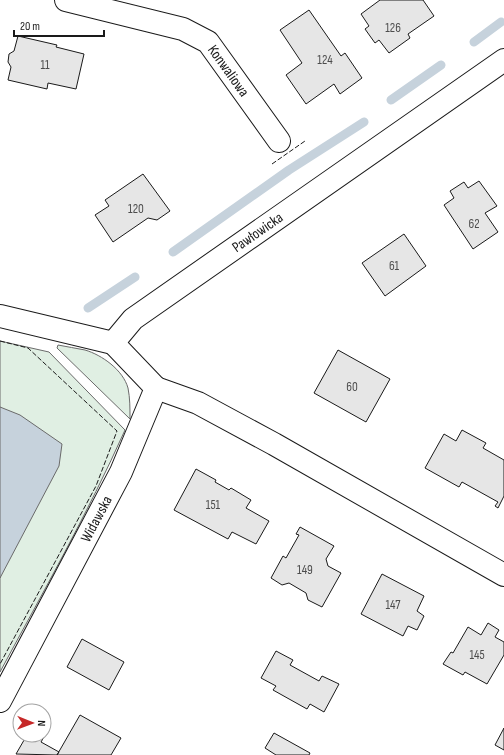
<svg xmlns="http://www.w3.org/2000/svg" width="504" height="755" font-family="'Sofia Sans Condensed',sans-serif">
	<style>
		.green { fill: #e0efe3; stroke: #6a6a6a }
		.water { fill: #c6d2dc; stroke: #6a6a6a }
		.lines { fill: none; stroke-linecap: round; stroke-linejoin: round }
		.stream { stroke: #c6d2dc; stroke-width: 9 }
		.building { fill: #e6e6e6; stroke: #1a1a1a }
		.minor-casing { stroke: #1a1a1a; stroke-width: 24 }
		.tertiary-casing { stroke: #1a1a1a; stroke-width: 24 }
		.minor { stroke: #fff; stroke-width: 22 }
		.tertiary { stroke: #fff; stroke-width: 22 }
		.fence { stroke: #1a1a1a; stroke-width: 1; stroke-dasharray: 5 2; stroke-linecap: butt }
		.labels { text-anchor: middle; stroke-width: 3; stroke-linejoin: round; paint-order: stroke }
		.number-label { font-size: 13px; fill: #4d4d4d }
		.street-label { font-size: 15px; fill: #1a1a1a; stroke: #fff }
	</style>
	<rect width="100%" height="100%" fill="#fff"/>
	<!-- green -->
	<path class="green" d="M0,341L49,352L125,430C88,513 43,592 0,672Z
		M58,345C67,347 76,348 85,350C102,355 123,370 128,388C130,398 130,408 130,419L57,348Z"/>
	<!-- water -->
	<path class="water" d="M0,407L20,415L62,444L59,466L0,578Z"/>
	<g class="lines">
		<!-- stream -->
		<path class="stream" d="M474,42L501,22
			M391,100L441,65
			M173,252L289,170L364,122
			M88,308L135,277"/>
	</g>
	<!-- building -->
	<path class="building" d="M380,0H423L434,16L408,34L410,38L389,53L379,40L375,43L365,29L369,26L361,14Z
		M309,10L341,56L345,53L362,78L340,94L334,84L306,104L286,75L302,63L280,30Z
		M18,36L57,45L56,47L84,54L76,89L48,83L47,89L8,80L11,67L8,62L9,54L14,51Z
		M143,174L170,211L157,220L148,218L113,242L95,215L109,206L105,200Z
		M479,181L497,206L485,213L498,232L473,249L444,205L454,198L450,191L464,182L468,188Z
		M404,234L426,266L385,296L362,263Z
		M338,350L390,379L366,422L314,393Z
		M462,430L486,443L483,448L504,460V496L498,508L495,506L498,502L462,482L459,487L425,468L444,434L456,441Z
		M196,469L216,480L215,482L229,490L231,488L251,500L246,508L269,521L256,544L232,532L228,539L174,510Z
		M300,527L334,546L326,559L328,566L341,573L322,607L308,600L306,593L289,583L282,585L271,578L283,556L286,558L299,535L296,534Z
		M382,574L424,596L417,611L424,616L417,630L408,626L403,636L361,614Z
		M488,623L499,630L495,637L504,642V655L487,684L465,672L463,675L443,664L451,652L453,653L468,627L481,635Z
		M82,639L124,662L109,690L67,667Z
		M276,651L293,660L290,665L319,681L322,676L339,684L324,712L310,704L307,709L273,690L276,686L261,678Z
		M80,715L121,738L111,755H57Z
		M504,728V750L495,745Z
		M274,733L310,753L309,755H276L265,748Z
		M27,735H40L44,737L41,742L59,752L57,755L16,754Z"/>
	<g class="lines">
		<!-- minor casing -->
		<g class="minor-casing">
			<g id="minor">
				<path id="s1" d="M66,0L183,29L208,42L279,141"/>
				<path d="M156,388L198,403L274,444L504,575"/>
			</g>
		</g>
		<!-- tertiary casing -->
		<g class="tertiary-casing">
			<g id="tertiary">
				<path d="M0,316L113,343"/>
				<path id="s2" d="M113,343L133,319L504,60"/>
				<path id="s3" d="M0,701L121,472L156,388L113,343"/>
			</g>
		</g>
		<!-- minor -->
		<use href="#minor" class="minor"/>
		<!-- tertiary -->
		<use href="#tertiary" class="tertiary"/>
		<!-- fence -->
		<path class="fence" d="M272,164L305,141
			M0,341L28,348L117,431L96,486L0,664"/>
	</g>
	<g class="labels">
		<!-- number labels -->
		<g class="number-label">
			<text x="393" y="32">126</text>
			<text x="325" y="64">124</text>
			<text x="45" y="69">11</text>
			<text x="136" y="213">120</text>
			<text x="474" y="228">62</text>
			<text x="394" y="270">61</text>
			<text x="352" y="391">60</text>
			<text x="213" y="509">151</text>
			<text x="305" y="574">149</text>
			<text x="393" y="609">147</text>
			<text x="477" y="659">145</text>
		</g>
		<!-- street labels -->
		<g class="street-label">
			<text dy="5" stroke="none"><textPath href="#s1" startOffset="184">Konwaliowa</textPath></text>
			<text dy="5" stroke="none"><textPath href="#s2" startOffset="183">Pawłowicka</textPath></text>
			<text dy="5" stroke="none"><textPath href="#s3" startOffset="206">Widawska</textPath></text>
		</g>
	</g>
	<!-- north arrow -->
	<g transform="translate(32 723) rotate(91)"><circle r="19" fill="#ffffff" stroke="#a3a3a3"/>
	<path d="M0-3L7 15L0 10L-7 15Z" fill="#c62828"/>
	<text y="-6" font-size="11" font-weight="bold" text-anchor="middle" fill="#1a1a1a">N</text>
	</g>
	<!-- scale -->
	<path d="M14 30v6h90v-6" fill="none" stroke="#1a1a1a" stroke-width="2"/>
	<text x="20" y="30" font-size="12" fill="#1a1a1a" stroke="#ffffff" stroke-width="3" paint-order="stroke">20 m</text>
</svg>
